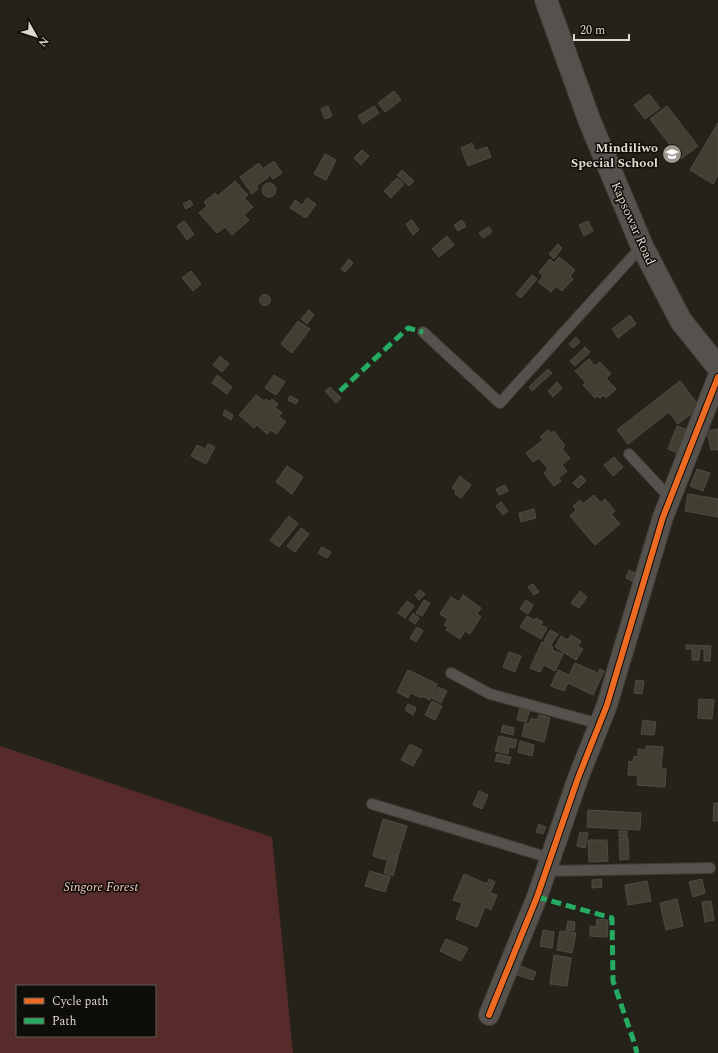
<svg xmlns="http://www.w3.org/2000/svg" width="718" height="1053" font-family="Spectral,serif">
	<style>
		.green { fill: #562b29; fill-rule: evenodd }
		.building { fill: #403f32; stroke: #4d4c45 }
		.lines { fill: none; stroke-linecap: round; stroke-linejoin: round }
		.service-casing { stroke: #3f3c36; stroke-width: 12 }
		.minor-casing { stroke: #3f3c36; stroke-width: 22 }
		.secondary-casing { stroke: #3f3c36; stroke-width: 24 }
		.service { stroke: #55524d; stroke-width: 10 }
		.minor { stroke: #55524d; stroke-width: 20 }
		.secondary { stroke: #55524d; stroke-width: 22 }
		.quiet { stroke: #26ab63; stroke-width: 5; stroke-dasharray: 10 5; stroke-linecap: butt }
		.cycleway-casing { stroke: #0f0d07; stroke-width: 8 }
		.cycleway { stroke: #ed6a23; stroke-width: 6 }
		.labels { text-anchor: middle; stroke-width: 3; stroke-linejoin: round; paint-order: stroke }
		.poi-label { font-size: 13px; font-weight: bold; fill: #dcd9d0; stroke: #0f0d07; text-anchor: end }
		.street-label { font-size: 13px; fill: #dcd9d0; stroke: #0f0d07 }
		.park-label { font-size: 13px; font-style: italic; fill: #f3c7c3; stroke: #0f0d07 }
	</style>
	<rect width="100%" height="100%" fill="#25221a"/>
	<!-- green -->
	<path class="green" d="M0,746L272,837L293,1053H0ZM17,986H155V1036H17Z"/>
	<!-- building -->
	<path class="building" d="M394,91L401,100L385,112L378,103Z
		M649,94L660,108L645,119L634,105Z
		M328,106L332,116L325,119L321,109Z
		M374,106L379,113L363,124L358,116Z
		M667,106L698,146L681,159L650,119Z
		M718,123V175L713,184L690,170Z
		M472,143L475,151L487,147L491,157L468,166L461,148Z
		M362,150L369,156L361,165L354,158Z
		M325,154L336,160L326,180L314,174Z
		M274,161L282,173L273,179L264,168Z
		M259,163L269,177L256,186L258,189L252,194L240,177Z
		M402,170L414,181L409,186L397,175Z
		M397,178L404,184L391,198L384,191Z
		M235,181L248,195L244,198L253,207L244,215L249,220L232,235L225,227L217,233L199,213L207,206L204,202L215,193L218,196Z
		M262 190a7 7 0 1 1 14 0a7 7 0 1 1-14 0Z
		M307,198L316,204L306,218L290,208L295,200L302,205Z
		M190,200L193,205L186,209L183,204Z
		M412,220L419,230L413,235L406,224Z
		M462,220L466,226L458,231L454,225Z
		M184,221L194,234L187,240L177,226Z
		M588,221L593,231L584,236L579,225Z
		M489,227L492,232L483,238L479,233Z
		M447,236L454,245L439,257L432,249Z
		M558,244L562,248L554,259L549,254Z
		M559,257L575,270L570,276L573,279L562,291L556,286L551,292L538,282L543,276L539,272L550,259L554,263Z
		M349,259L353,263L345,272L341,269Z
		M191,271L201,284L193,291L182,278Z
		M532,275L537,279L521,298L516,294Z
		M259.5 300a5.5 5.5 0 1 1 11 0a5.5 5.5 0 1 1-11 0Z
		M309,310L314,315L307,324L301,319Z
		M630,315L636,324L618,338L612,329Z
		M298,321L310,329L292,353L281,344Z
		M576,337L580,342L573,348L569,344Z
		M585,347L590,352L575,366L570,361Z
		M220,356L229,364L222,372L213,365Z
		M589,359L595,366L600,362L611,374L606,378L616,389L606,398L603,395L600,398L597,396L595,398L583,385L586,383L575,371Z
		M548,369L552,373L532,391L529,387Z
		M217,375L232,387L227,394L212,383Z
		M274,375L285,382L276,395L265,388Z
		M680,381L700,407L678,424L669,412L628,444L617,430Z
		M557,382L562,388L553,397L548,391Z
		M330,387L341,398L336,403L325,391Z
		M256,395L264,401L266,399L270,402L272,399L278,404L275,407L282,413L279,416L286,422L276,434L271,430L267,434L257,425L254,428L239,415Z
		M290,396L298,400L296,404L288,400Z
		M225,410L233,415L231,420L223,415Z
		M677,426L691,431L682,455L668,449Z
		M718,429V451V449L711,450L707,431Z
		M548,430L551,434L554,431L565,446L562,449L570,458L562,465L567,471L559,478L561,481L554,486L544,473L548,469L539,458L533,462L526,453L543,440L540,437Z
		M208,444L215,447L206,464L191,456L197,445L205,449Z
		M614,457L623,467L613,476L604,465Z
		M287,466L303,477L292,494L276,482Z
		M697,469L710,473L703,491L690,486Z
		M581,475L586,481L578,488L573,483Z
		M460,476L471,485L461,498L455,494L456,491L452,488Z
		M505,485L508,491L499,495L496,489Z
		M688,494L718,499V517L685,511Z
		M594,495L601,503L605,499L615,511L611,514L620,524L595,545L570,516L576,510L573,506L580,500L583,504Z
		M501,502L508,511L503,515L496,506Z
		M534,509L536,518L521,522L519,513Z
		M289,516L298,524L279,547L270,540Z
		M301,528L309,534L295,552L287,546Z
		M322,547L331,552L327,558L318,553Z
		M629,570L635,573L632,581L626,578Z
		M533,584L539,592L534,595L528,587Z
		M420,590L425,594L419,600L415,595Z
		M580,591L587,597L579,608L571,603Z
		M463,595L481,608L477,614L481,617L470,634L465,631L460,639L446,630L448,627L444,625L448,619L440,614L451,597L459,602Z
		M424,600L430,603L422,616L416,613Z
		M526,600L533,605L528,614L520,609Z
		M407,601L414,606L405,618L398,613Z
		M413,613L419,618L415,624L409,620Z
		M527,616L534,620L536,618L543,622L541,625L547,628L541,639L520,627Z
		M417,627L423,631L416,642L410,638Z
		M550,630L558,634L551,645L544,641Z
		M571,635L581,641L578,646L583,649L576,660L555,647L561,636L568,640Z
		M542,642L553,647L552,650L563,654L555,671L544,665L540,672L530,668Z
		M686,645L711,646L710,661H704V649H700L699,660H692V649H686Z
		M509,652L521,656L515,672L503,667Z
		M575,663L598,673L600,669L604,671L593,695L568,683L564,691L551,686L558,670L569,675Z
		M408,670L437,684L430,700L422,696L421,698L411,693L408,698L397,692Z
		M636,680L644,681L642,694L634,693Z
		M438,687L447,691L441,703L432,698Z
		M699,699L714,700L712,719L698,718Z
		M432,701L442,706L435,720L425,715Z
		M408,704L416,708L413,715L405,710Z
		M520,708L530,710L526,722L517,720Z
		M539,715L550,718L544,742L522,736L525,723L529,724L531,718L537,720Z
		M643,720L656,722L654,735L641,734Z
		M503,725L514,728L513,735L501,732Z
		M499,736L517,740L515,748L509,747L508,754L495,751Z
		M520,741L534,745L532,756L518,752Z
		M410,744L422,750L413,766L401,760Z
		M646,746L663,747L661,769H666L665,787L637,785L638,775H628L629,761L633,762L634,756L638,757V749L646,750Z
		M497,754L511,757L509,764L495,761Z
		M479,791L488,795L482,809L473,805Z
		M714,803H718V821H713Z
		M588,810L641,813L640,830L587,827Z
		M383,819L407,826L398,856L388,853L386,860L373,856Z
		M539,824L546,827L543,834L536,832Z
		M619,831H627V837H619Z
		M580,832L588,833L585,848L577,846Z
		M628,838L629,859L620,860L619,839Z
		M588,840H607L608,861L589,862Z
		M389,855L398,857L393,876L384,873Z
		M370,871L390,877L385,892L365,886Z
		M464,874L487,884L489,879L495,882L490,893L497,895L491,910L485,907L477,927L456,919L462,903L453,900Z
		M601,879L602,887L592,888V880Z
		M702,879L705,893L693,897L689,882Z
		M647,881L651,901L628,905L625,885Z
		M677,899L683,926L666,930L660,903Z
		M711,901L714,920L705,922L702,902Z
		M597,919L608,920L607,937L590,936V926L596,927Z
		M568,921L575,922L574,931L566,930Z
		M543,930L554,932L552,948L540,946Z
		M560,931L576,933L572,953L557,950Z
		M446,939L468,948L461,961L440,951Z
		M554,955L571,958L567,986L550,984Z
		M521,966L536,972L533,980L517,975Z"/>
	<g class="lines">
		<!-- service casing -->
		<g class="service-casing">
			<path id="service" d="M423,332L500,403L642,246
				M629,454L670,498
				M451,673L490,694L600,724
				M372,804L550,858
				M546,871L710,868"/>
		</g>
		<!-- minor casing -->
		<g class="minor-casing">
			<path id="minor" d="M489,1015L537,897L578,778L607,705L663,517L718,377"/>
		</g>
		<!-- secondary casing -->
		<g class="secondary-casing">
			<path id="secondary" d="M546,0L590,122L642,246L681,321L718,367"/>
		</g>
		<!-- service -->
		<use href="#service" class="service"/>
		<!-- minor -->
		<use href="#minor" class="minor"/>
		<!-- secondary -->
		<use href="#secondary" class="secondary"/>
		<!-- quiet -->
		<path class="quiet" d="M340,391L408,328L423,332
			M537,897L612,918L613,981L634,1042L637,1053"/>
		<!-- cycleway casing -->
		<g class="cycleway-casing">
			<path id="cycleway" d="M489,1015L537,897L578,778L607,705L663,517L718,377"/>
		</g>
		<!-- cycleway -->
		<use href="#cycleway" class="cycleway"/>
	</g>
	<!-- icons -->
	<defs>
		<g id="school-disc" transform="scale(1)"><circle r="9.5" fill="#9c9990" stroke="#0f0d07"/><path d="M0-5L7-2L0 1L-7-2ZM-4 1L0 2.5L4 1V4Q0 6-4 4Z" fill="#fff"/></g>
	</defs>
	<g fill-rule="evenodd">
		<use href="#school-disc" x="672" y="154"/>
	</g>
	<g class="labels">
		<!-- poi labels -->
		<g class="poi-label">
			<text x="658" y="152">Mindiliwo<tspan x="658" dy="15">Special School</tspan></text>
		</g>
		<!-- street labels -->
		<g class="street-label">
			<text transform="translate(634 223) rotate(66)" y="5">Kapsowar Road</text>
		</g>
		<!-- park labels -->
		<g class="park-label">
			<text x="101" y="891">Singore Forest</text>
		</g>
	</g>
	<!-- legend -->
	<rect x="16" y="985" width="140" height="52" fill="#0f0d07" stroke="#615f57"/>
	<rect x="24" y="998" width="20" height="6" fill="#ed6a23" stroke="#615f57"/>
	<text x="52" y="1005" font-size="12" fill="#dcd9d0">Cycle path</text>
	<rect x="24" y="1018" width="20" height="6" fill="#26ab63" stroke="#615f57"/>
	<text x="52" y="1025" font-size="12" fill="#dcd9d0">Path</text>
	<!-- north arrow -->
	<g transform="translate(36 36) rotate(129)" stroke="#0f0d07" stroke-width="3" paint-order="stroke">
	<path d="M0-3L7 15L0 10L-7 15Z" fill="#dcd9d0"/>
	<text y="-6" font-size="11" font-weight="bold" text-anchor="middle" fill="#dcd9d0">N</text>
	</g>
	<!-- scale -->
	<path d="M574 34v6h55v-6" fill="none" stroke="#dcd9d0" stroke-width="2"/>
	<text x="580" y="34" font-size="12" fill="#dcd9d0" stroke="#0f0d07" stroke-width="3" paint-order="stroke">20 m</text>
</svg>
